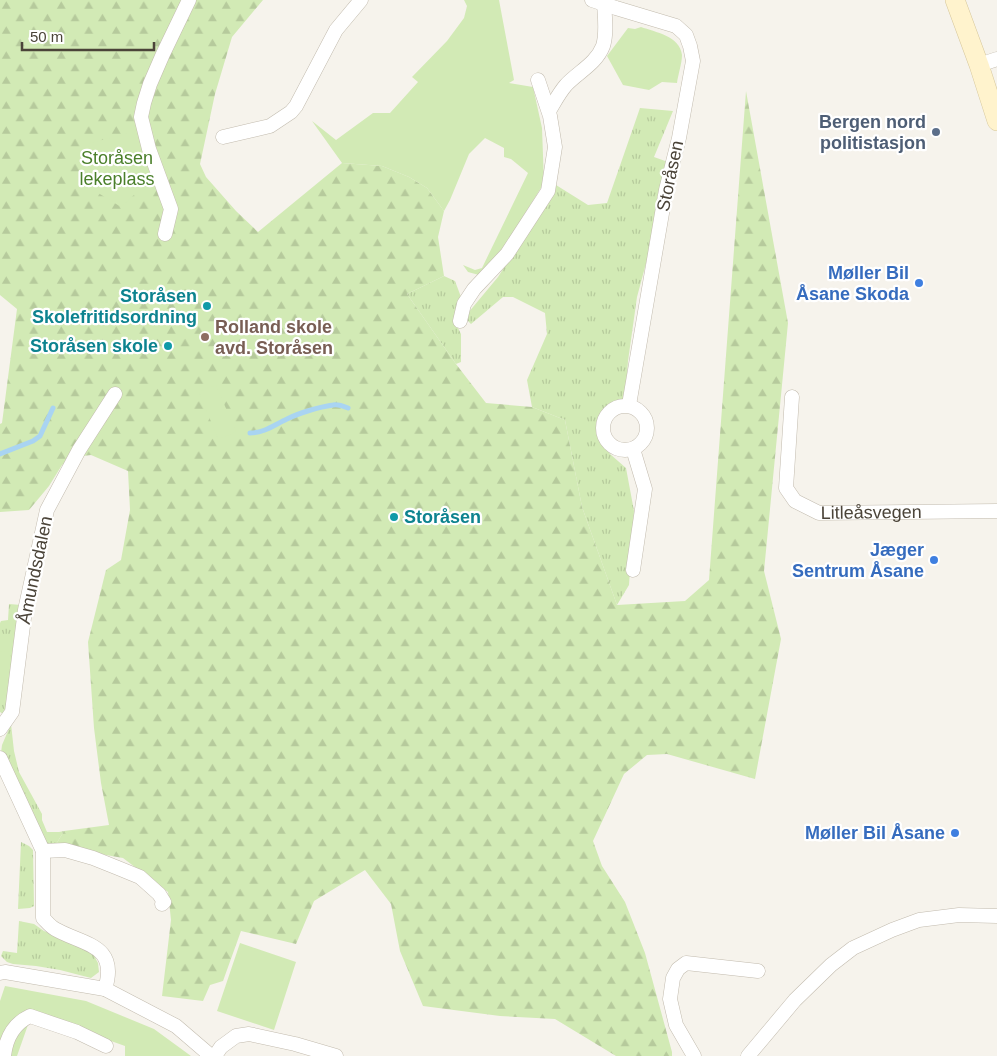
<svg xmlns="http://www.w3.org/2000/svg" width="997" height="1056" font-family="Helvetica,sans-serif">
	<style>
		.grass { fill: url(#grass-tufts) }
		.forest { fill: url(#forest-firs) }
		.green { fill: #d2eab5 }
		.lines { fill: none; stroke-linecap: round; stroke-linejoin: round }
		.stream { stroke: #a9d4f2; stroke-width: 5 }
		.street-casing { stroke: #c2bbae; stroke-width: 15 }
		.secondary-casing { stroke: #d6c79b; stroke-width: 20 }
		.street { stroke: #fff; stroke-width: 14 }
		.secondary { stroke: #fff3cd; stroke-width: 19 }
		.service-dot { fill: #5c6f8a; stroke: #fff; stroke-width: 2 }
		.shop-dot { fill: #3f7fe0; stroke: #fff; stroke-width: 2 }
		.culture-dot { fill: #0f9aa8; stroke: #fff; stroke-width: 2 }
		.education-dot { fill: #8d6e63; stroke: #fff; stroke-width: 2 }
		.labels { text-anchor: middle; stroke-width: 4.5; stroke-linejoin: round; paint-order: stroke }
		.service-label { font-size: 18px; font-weight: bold; fill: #4e5e75; stroke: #fff; text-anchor: end }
		.park-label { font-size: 18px; fill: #4a7f2a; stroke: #fff }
		.street-label { font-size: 18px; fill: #4b4439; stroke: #fff }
		.shop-label { font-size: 18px; font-weight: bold; fill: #366cbe; stroke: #fff; text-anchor: end }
		.culture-label { font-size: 18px; font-weight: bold; fill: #0d838f; stroke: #fff; text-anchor: end }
		.education-label { font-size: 18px; font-weight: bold; fill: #785e54; stroke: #fff; text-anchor: start }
	</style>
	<defs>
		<pattern id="grass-tufts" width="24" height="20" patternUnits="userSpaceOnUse" patternTransform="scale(1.25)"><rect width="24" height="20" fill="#d2eab5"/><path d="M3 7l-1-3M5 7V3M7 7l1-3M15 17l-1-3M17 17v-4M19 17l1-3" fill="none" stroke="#b6ca9c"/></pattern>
		<pattern id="forest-firs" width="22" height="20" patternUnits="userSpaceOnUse" patternTransform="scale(1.25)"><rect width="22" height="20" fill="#d2eab5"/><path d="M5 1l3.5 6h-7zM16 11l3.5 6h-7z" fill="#b6ca9c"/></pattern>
	</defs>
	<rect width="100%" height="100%" fill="#f6f3ec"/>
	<!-- grass -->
	<path class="grass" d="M640,108L673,111L654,157L668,162L652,241L637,297L628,361L625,400L603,411L596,431L610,454L626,468L634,511L629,585L617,605L582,507L565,420L532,407L527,380L547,334L545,313L513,297H503L471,324L468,321L466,318L468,313L498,277L552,193L556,185L588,205L607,203Z
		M444,276L455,281L461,297L457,326L461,334V362L456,364L407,294Z
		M9,604L21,605L9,700L3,714L0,712V623L1,621L8,620Z
		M11,724L14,751L19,772L42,814V820L47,832H59L64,831L55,846L47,845L1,753L2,745Z
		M21,842L29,846L33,850L34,906L30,908L18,909Z
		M19,921L34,924L44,931L79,945L92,952L98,963L99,972L91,978L60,970L36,966L13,964L7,962L1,956L3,951L17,953Z"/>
	<!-- forest -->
	<path class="forest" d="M0,0H263L232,37L215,94L200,164L206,177L236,211L258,232L342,163L382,166L409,177L427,188L444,211L438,237L444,276L407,294L456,364L486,403L532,407L565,420L582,507L617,605L685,601L709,580L746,91L788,323L764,571L781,639L755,779L667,754L647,755L624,774L593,841L602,866L625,902L645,953L672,1052V1056H616L555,1019L500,1016L423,1006L400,951L391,904L365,870L314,901L296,944L241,931L223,981L210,985L203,1001L162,996L171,920L168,892L123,858L55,846L64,831L109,825L101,783L94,728L88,642L106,570L121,560L130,510L128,471L91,455L75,457L62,465L49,486L29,510L0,512V424L2,423L17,309L0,295Z"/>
	<!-- green -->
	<path class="green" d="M464,0H499L514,80L509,83L533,87L542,128L544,183L492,266L479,275L468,272L463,265L475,270L482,268L528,173L511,159L504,157V148L485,138L469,154L450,200L444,211L427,188L409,177L382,166L342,163L312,121L336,140L373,113H390L418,82L412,77L447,41L464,18L467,6Z
		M641,27C655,32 680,36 682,55C682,63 678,75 677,83L662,82L649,90L623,85L607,56L628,28L635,29Z
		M137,131L153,177L121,207L77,180L90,143Z
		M216,385L236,432L218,439L199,392Z
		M2,651L11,652C10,665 11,689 0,696V652Z
		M240,943L296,962L274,1030L217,1011Z
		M5,986L86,1001L154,1029L191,1056H125V1046L27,1011L0,1056V1001Z
		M29,1022L17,1056H8L12,1039Z"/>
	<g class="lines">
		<!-- stream -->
		<path class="stream" d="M250,433C264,433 274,425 287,419C299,413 319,407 333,405C338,404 343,406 348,408
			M0,454L33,441L40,436L53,408"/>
		<!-- street casing -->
		<g class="street-casing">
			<g id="street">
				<path d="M592,0L616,8L676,26L686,35L690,46L693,61L679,138L666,190L629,405"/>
				<path d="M979,65L997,59"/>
				<path d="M549,111C554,103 559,93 566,85C578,72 596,64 603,46C607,33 605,18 604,4"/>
				<path d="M223,137L270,126L291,112L296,106L336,30L361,0"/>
				<path d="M165,234L171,209L149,149L141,117L144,103L150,84L163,54L189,0"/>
				<path d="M460,321L464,304L474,289L507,254L548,191L555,147L550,116L538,80"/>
				<path id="s1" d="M792,397L786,488L795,501L819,513L997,511"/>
				<circle cx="625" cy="428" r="22"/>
				<path d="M633,449L645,489L633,570"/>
				<path d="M0,729L12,712L25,610L47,510L79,450L115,394"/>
				<path d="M0,758L43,851V918C47,922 50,926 55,929C83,945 119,944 105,989L176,1026L211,1056"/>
				<path d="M43,851L65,850L93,858L118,868L140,877L159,894L164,902L162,904"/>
				<path d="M0,973L5,972L105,989"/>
				<path d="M4,1056C6,1038 13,1024 30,1016L77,1032L106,1046"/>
				<path d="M215,1056L221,1047L236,1036L249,1034L295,1044L336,1056"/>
				<path d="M694,1056L676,1025L670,999L673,978L678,969L686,963L758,971"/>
				<path d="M748,1056L795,1000L831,965L853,948L892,930L919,920L959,915L997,916"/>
			</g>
		</g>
		<!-- secondary casing -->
		<g class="secondary-casing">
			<path id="secondary" d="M955,0L979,65L997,121"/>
		</g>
		<!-- street -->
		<use href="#street" class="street"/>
		<!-- secondary -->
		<use href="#secondary" class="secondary"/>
	</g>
	<!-- markers -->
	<circle class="service-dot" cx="936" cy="132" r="5"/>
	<g class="shop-dot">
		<circle cx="919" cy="283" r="5"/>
		<circle cx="934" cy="560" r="5"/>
		<circle cx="955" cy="833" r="5"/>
	</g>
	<g class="culture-dot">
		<circle cx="207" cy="306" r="5"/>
		<circle cx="168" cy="346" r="5"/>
		<circle cx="394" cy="517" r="5"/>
	</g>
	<circle class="education-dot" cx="205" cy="337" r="5"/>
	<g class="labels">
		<!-- service labels -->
		<g class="service-label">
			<text x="926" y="128">Bergen nord<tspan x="926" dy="21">politistasjon</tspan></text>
		</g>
		<!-- park labels -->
		<g class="park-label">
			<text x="117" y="164">Storåsen<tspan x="117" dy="21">lekeplass</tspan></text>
		</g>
		<!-- street labels -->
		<g class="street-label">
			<text transform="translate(670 176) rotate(-78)" y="6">Storåsen</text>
			<text dy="6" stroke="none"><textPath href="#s1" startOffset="186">Litleåsvegen</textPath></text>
			<text transform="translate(35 570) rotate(-78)" y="6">Åmundsdalen</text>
		</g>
		<!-- shop labels -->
		<g class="shop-label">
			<text x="909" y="279">Møller Bil<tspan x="909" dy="21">Åsane Skoda</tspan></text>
			<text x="924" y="556">Jæger<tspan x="924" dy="21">Sentrum Åsane</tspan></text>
			<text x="945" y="839">Møller Bil Åsane</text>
		</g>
		<!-- culture labels -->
		<g class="culture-label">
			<text x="197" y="302">Storåsen<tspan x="197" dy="21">Skolefritidsordning</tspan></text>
			<text x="158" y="352">Storåsen skole</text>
			<text x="404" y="523" text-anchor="start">Storåsen</text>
		</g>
		<!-- education labels -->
		<g class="education-label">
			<text x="215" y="333">Rolland skole<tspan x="215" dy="21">avd. Storåsen</tspan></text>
		</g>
	</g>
	<!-- scale -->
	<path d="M22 42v8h132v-8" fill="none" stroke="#4b4439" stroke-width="2.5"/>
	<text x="30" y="42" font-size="15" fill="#4b4439" stroke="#ffffff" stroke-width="4" paint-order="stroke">50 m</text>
</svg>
